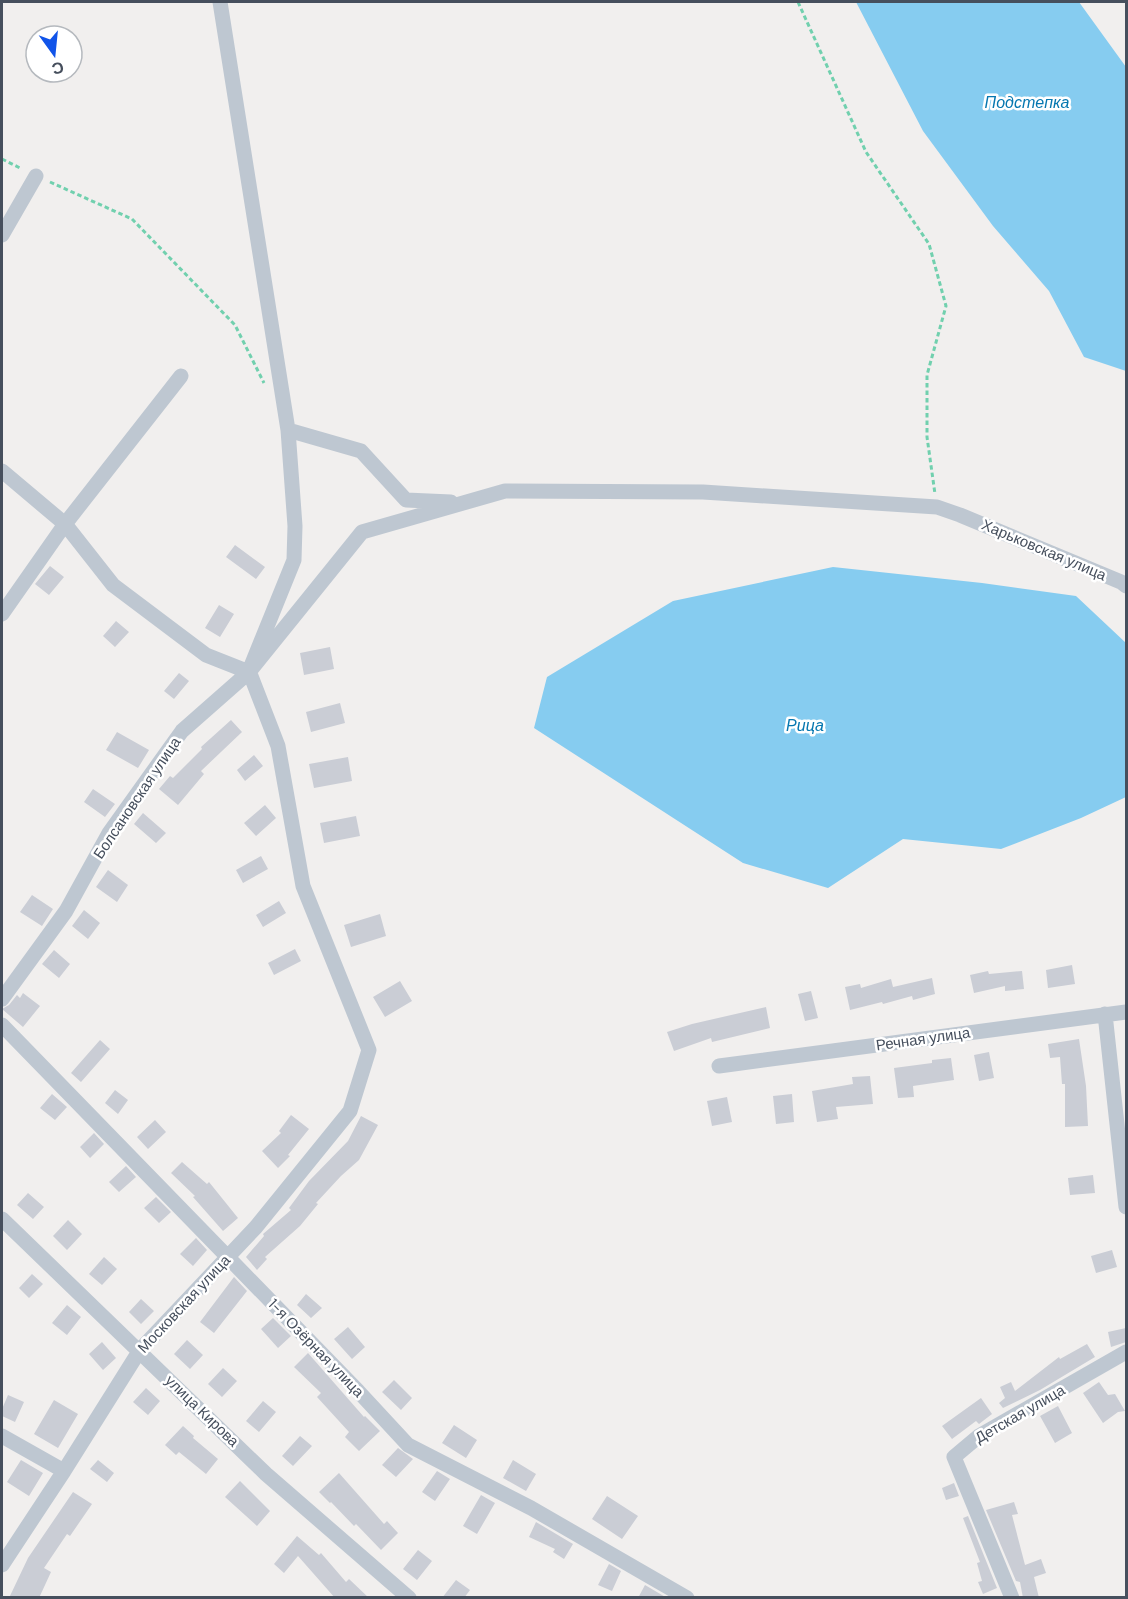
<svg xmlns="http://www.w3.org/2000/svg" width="1128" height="1599" font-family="'DM Sans',sans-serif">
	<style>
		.water { fill: #86ccf0 }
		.building { fill: #cacdd5 }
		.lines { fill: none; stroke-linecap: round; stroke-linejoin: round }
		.path { stroke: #71d0ae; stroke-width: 3; stroke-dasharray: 4.5 3; stroke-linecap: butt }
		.minor { stroke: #bec7d1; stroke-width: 15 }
		.labels { text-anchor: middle; stroke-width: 5; stroke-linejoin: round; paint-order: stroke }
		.street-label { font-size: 15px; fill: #464f5d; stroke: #fff }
		.water-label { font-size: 16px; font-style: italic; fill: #0677b0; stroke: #fff }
	</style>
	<rect width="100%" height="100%" fill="#f1efee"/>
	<!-- water -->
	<path class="water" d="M856,2H1079L1126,67V371L1084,357L1049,291L993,226L923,131Z
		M833,567L982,583L1076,596L1126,643V797L1081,818L1001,849L903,839L828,888L743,863L534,728L547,677L673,601Z"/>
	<!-- building -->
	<path class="building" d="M235,545L265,567L256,579L226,557Z
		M50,566L64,577L49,595L35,584Z
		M219,605L234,614L220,637L205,628Z
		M116,621L129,632L115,647L103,636Z
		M330,647L334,669L304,675L300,653Z
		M179,673L189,681L174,699L164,691Z
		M340,703L345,723L311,732L306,712Z
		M231,720L242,732L201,771L204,774L178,805L159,789L170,776L173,778L202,749L201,747Z
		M117,732L149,750L138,768L106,750Z
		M254,755L263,766L245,781L237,770Z
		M348,757L352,781L314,788L309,764Z
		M93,789L115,804L105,817L84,802Z
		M265,805L276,818L256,836L244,823Z
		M143,813L166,833L156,843L134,824Z
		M356,816L360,836L324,843L320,823Z
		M261,856L268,869L243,883L236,870Z
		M108,870L128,885L117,902L96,887Z
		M32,895L53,909L42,926L20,912Z
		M279,901L286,913L263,927L256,915Z
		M84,910L100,923L88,939L72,926Z
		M380,914L386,936L351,947L344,925Z
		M295,949L301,961L274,975L268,963Z
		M54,950L70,964L59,978L42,964Z
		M1072,965L1075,984L1048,988L1046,970Z
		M988,971L989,974L1022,971L1024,989L1005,991V986L974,993L970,975Z
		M932,978L935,994L913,1000L912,996L883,1004L882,1002L850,1010L845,987L860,984L861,988L891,979L893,987Z
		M400,981L412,1001L385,1017L373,997Z
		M811,991L818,1018L805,1021L798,994Z
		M23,993L40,1006L23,1027L2,1009L9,1005L17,995L20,998Z
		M766,1007L770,1028L712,1042L711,1038L674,1051L667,1032L692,1024Z
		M1079,1039L1086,1086L1088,1126L1065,1127V1084H1062L1060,1057L1050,1058L1048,1044Z
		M100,1040L110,1049L81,1082L71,1073Z
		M989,1052L994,1078L979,1081L974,1055Z
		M951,1058L954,1080L913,1086L914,1097L898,1098L894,1068L932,1063V1060Z
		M870,1076L873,1104L836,1107L838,1119L817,1122L812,1091L853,1084L852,1077Z
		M115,1090L128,1100L118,1114L105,1103Z
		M52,1094L67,1107L55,1120L40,1108Z
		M792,1094L794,1122L776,1124L773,1096Z
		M727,1097L732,1122L712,1126L707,1101Z
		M291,1115L309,1129L288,1155L290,1156L278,1168L262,1151L281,1133L279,1131Z
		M361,1116L378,1125L359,1160L341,1176L316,1203L318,1204L300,1226L265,1257L267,1259L257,1270L246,1257L264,1236L263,1234L291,1210L289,1208L309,1181L348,1141Z
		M155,1120L166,1132L148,1149L137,1137Z
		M94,1133L104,1144L90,1158L80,1147Z
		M182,1162L207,1184L209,1182L238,1218L223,1231L193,1197L195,1196L171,1173Z
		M126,1166L136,1177L119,1192L109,1182Z
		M1093,1175L1095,1193L1070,1195L1068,1178Z
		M28,1193L44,1207L33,1219L17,1205Z
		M156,1197L171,1212L159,1223L144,1208Z
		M68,1220L82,1234L67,1250L53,1236Z
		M196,1238L207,1250L193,1266L180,1254Z
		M1112,1250L1117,1267L1096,1273L1091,1256Z
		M104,1257L117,1269L102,1285L89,1274Z
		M32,1274L43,1284L29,1298L19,1288Z
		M234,1277L247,1291L214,1333L200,1322Z
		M306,1294L322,1308L311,1318L297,1305Z
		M141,1299L154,1311L141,1324L129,1312Z
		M67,1305L81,1317L67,1335L52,1323Z
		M273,1318L291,1336L278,1348L261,1329Z
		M348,1327L365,1347L352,1359L334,1339Z
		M1126,1328V1342L1111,1347L1108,1332Z
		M187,1340L203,1355L190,1369L174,1354Z
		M102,1342L116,1358L103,1370L89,1354Z
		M1087,1344L1095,1357L1040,1390L1003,1408L999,1403L1005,1398L1000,1387L1011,1382L1015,1391L1059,1357L1060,1359Z
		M308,1353L364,1417L365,1416L380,1431L359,1451L345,1437L349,1432L317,1397L321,1393L294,1367Z
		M223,1368L237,1381L222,1397L208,1384Z
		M394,1380L412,1398L401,1410L382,1392Z
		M1099,1382L1108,1395L1115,1394L1125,1411L1118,1412L1103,1423L1083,1393Z
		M146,1388L160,1401L148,1415L133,1402Z
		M8,1395L24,1402L15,1422L2,1416V1409Z
		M981,1398L992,1414L979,1424L976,1421L952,1439L942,1426Z
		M54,1400L78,1414L58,1448L34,1434Z
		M263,1401L276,1412L259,1432L246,1421Z
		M1058,1406L1072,1433L1055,1443L1040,1416Z
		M454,1425L477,1440L466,1458L442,1443Z
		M183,1426L194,1436L193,1438L218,1459L206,1474L179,1452L176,1455L165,1445Z
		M300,1436L312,1446L293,1466L282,1456Z
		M398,1448L413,1459L396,1477L382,1465Z
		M21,1460L43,1473L29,1496L7,1482Z
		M98,1460L114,1473L107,1482L90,1469Z
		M513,1460L536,1474L526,1491L503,1478Z
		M437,1471L450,1479L435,1501L422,1492Z
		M339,1473L384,1524L387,1521L398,1533L381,1550L356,1524L354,1526L331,1502L330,1503L319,1492Z
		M240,1481L270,1511L257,1526L225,1497Z
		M954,1483L959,1496L946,1500L942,1488Z
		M73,1492L92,1504L70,1536L67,1534L44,1568L51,1572L39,1598H9L28,1558Z
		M481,1495L495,1503L477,1534L463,1526Z
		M607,1496L638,1516L622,1539L592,1519Z
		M1014,1502L1018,1514L1012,1515L1025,1565L1041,1559L1046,1573L1034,1577L1039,1598H1023L1020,1582L1016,1581L986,1510Z
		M968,1516L997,1588L983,1594L978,1582L982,1581L977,1563L980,1562L963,1518Z
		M536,1522L573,1544L564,1559L553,1552L555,1549L529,1537Z
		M297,1536L319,1555L321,1553L346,1582L349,1579L369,1598H335L298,1556L284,1573L274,1564Z
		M418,1550L432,1561L417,1580L403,1569Z
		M609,1564L621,1571L612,1591L598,1585Z
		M456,1580L470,1590L464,1598H442Z
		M645,1585L667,1598H638Z"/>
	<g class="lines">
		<!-- path -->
		<path class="path" d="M798,2L866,152L929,244L946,306L927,375V437L935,494
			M2,159L22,169
			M50,182L132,219L235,325L264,383"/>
		<!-- minor -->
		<path class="minor" d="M2,235L36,176
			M288,430L361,451L406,500L451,502
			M2,471L65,524L113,585L206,655L249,672
			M2,614L65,524L181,376
			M2,999L66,911L109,833L182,731L249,672L362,532L505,491L703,492L937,507L960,515L1121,582L1126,586
			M1105,1014L1126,1207
			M2,1025L358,1391L408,1445L531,1508L687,1598
			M719,1066L1126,1012
			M2,1219L266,1474L409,1598
			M2,1436L64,1471
			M2,1565L64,1471L140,1350L256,1227L350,1111L369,1050L303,886L278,746L249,671L294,560L295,526L288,430L220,2
			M1012,1598L954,1457L979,1436L1126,1352"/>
	</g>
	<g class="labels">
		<!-- street labels -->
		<g class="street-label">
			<text transform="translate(1044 550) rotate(23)" y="5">Харьковская улица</text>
			<text transform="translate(137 798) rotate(-56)" y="5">Болсановская улица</text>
			<text transform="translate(923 1039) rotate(-8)" y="5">Речная улица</text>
			<text transform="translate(184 1304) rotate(-47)" y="5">Московская улица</text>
			<text transform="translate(316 1348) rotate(46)" y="5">1-я Озёрная улица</text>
			<text transform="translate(202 1411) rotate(44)" y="5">улица Кирова</text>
			<text transform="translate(1020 1414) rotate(-30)" y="5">Детская улица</text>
		</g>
		<!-- water labels -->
		<g class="water-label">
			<text x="1027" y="108">Подстепка</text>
			<text x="805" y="731">Рица</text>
		</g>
	</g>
	<!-- border -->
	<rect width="1128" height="1599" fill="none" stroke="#464f5d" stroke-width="6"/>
	<!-- north arrow -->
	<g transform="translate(54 54) rotate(165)"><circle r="28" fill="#ffffff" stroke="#b5b9be" stroke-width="1.5"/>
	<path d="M0-4.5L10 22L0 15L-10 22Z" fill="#1154e9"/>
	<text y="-9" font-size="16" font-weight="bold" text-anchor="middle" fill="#464f5d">С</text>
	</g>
</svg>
